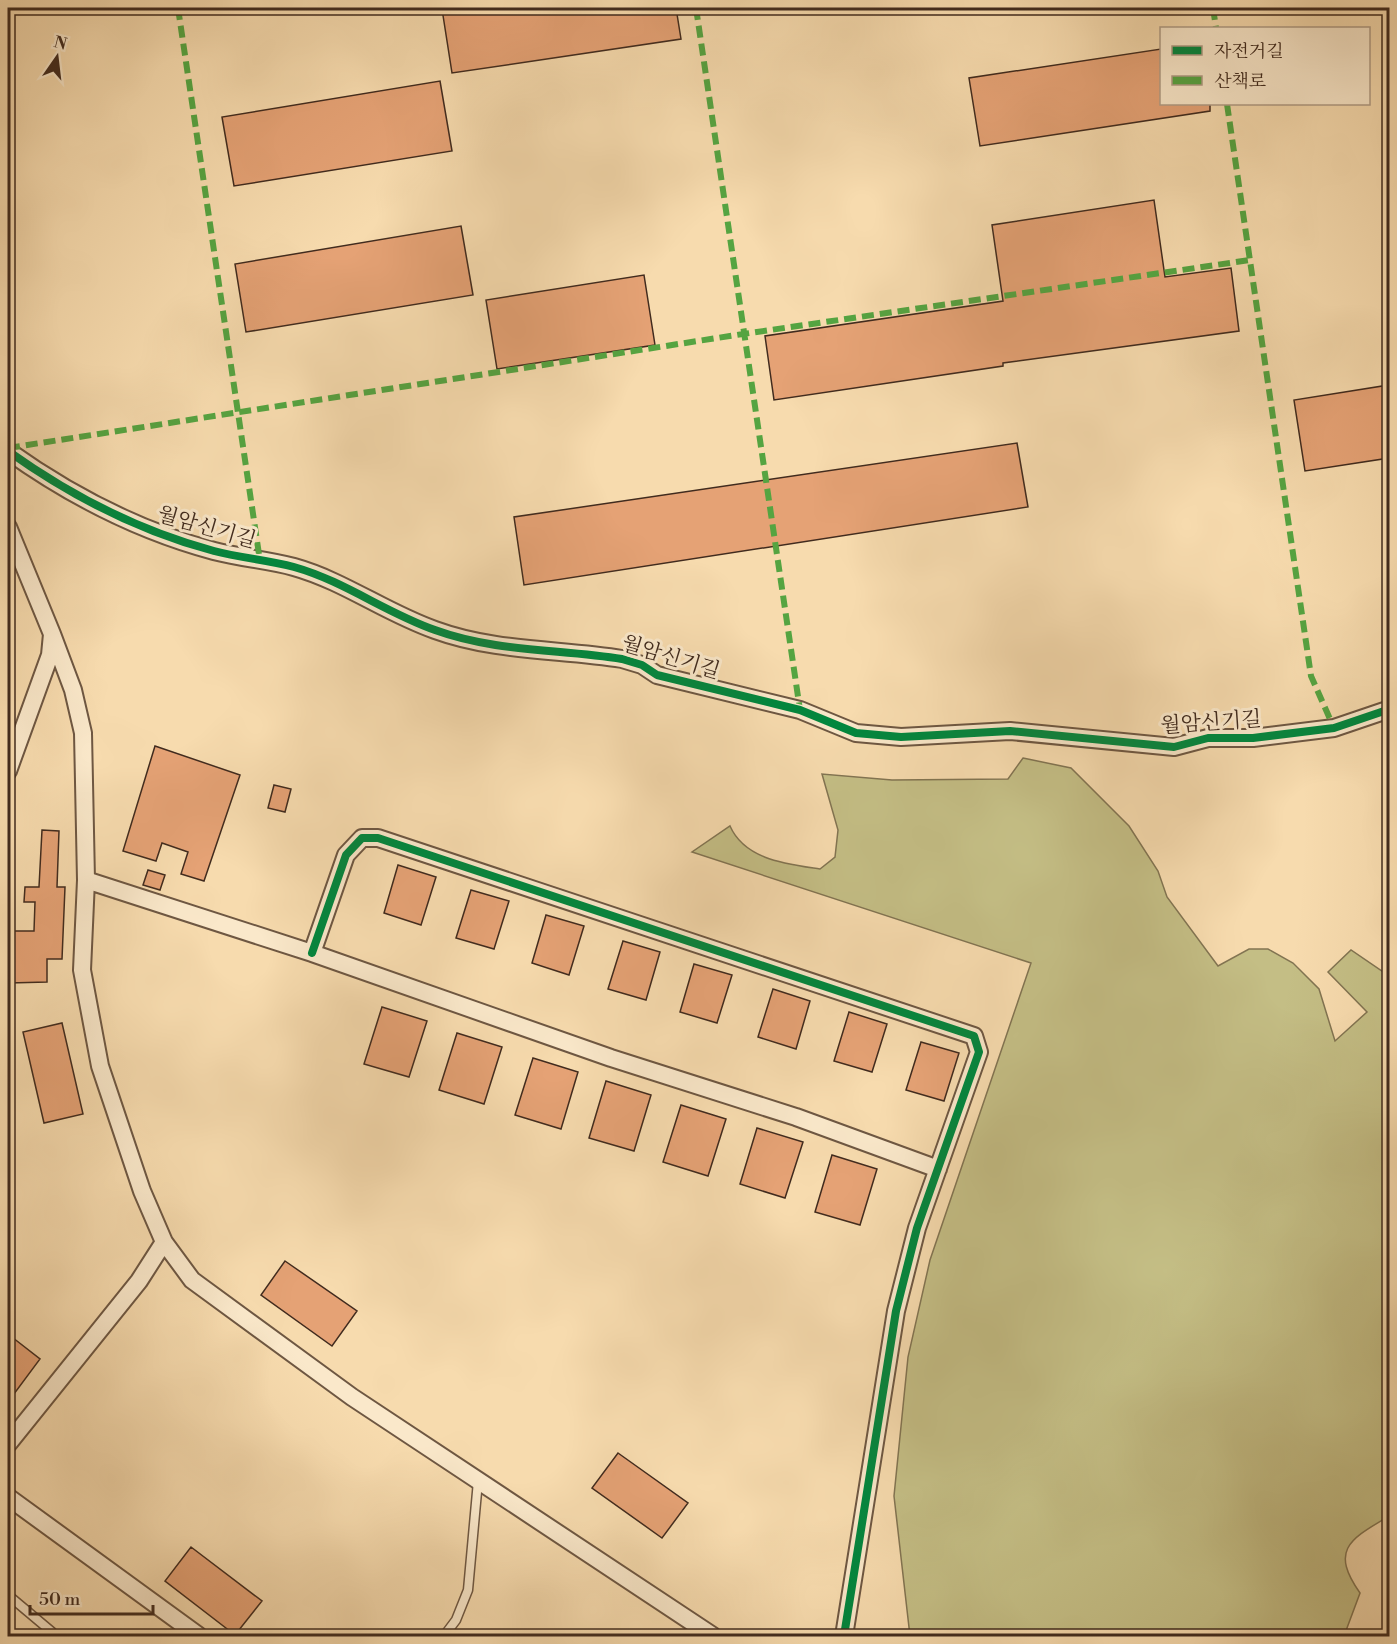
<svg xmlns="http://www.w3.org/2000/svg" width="1397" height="1644" font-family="'Libre Bodoni','Noto Serif KR',serif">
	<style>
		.green { fill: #c4be85; stroke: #827452; stroke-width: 1.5 }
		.building { fill: #e5a275; stroke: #412b1e; stroke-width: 1.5 }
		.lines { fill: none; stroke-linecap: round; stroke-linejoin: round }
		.lane-casing { stroke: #6e5742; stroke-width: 11 }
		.street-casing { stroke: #6e5742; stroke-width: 20 }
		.lane { stroke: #fae8ca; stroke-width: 8 }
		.street { stroke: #fae8ca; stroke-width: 16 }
		.quiet { stroke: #55a441; stroke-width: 6; stroke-dasharray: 12 6; stroke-linecap: butt }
		.cycleway-casing { stroke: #fae8ca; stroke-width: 11 }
		.cycleway { stroke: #00873e; stroke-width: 8 }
		.labels { text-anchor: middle; stroke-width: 6; stroke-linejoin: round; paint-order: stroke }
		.street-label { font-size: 21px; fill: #412b1e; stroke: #fae8ca }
	</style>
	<rect width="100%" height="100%" fill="#f7dbae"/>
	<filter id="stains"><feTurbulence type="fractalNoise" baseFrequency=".00333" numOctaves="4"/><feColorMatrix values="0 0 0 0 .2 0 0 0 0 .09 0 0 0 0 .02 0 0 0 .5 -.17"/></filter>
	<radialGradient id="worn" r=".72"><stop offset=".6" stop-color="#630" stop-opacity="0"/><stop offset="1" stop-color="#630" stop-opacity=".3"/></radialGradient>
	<!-- green -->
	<path class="green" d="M1023,758L1071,768L1129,826L1158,871L1167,897L1218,966L1249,949H1268L1293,963L1319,989L1335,1041L1367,1012L1328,972L1351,950L1389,976V1516C1351,1539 1329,1549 1360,1593L1344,1636H910L894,1496L908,1357L930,1260L1031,963L692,852L730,826C745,860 787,864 820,869L835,857L838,830L822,774L892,780L1008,779Z"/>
	<!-- building -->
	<path class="building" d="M450,8H676L681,39L452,73L442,9Z
		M1161,49V104H1210V111L980,146L969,78Z
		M440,81L452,151L234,186L222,117Z
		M1154,200L1165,277L1231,268L1239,331L1003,363V366L774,400L765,336L1003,301L992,225Z
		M461,226L473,295L246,332L235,264Z
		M644,275L655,345L497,369L486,300Z
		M1389,385V458L1305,471L1294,400Z
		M1017,443L1028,507L524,585L514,517Z
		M155,746L240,775L204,881L181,874L188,852L162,843L156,861L123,851Z
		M274,785L291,789L285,812L268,808Z
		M42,830L59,831L57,887H65L62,959H47V982L9,983L10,931H34L35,902H24L25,887H39Z
		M398,865L436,877L421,925L384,913Z
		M148,870L165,875L160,890L143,885Z
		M471,890L509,901L494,949L456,938Z
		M546,915L584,926L569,975L532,963Z
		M623,941L660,952L646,1000L608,989Z
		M694,964L732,975L717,1023L680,1012Z
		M773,989L810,1001L796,1049L758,1037Z
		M382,1007L427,1021L409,1077L364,1064Z
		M849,1012L887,1024L872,1072L834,1061Z
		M62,1023L83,1114L44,1123L23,1032Z
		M457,1033L502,1047L484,1104L439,1090Z
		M921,1042L959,1053L944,1101L906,1090Z
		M533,1058L578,1072L561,1129L515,1115Z
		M606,1081L651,1095L634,1151L589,1138Z
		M681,1105L726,1119L708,1176L663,1162Z
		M757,1128L803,1142L785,1198L740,1184Z
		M832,1155L877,1169L860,1225L815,1212Z
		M285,1261L357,1311L332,1346L261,1295Z
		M8,1334L40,1359L8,1402Z
		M618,1453L688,1503L662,1538L592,1488Z
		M191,1547L262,1601L235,1635L165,1581Z"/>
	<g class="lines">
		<!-- lane casing -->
		<g class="lane-casing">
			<path id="lane" d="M8,1595L52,1632L50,1636
				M444,1636L456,1620L468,1590L478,1481"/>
		</g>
		<!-- street casing -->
		<g class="street-casing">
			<path id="street" d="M8,451C71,496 139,531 214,551C241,558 268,560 294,567C344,581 386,613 435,630C495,652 560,649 622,659L642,665L657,675L800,710L856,733L901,737L1010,731L1174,747L1208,738H1253L1334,728L1390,709
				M8,527L52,634L50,655L8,771
				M52,634L73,690L83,733L86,880L82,970L100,1066L142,1191L164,1242L192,1280L352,1397L713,1636
				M86,880L312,953L611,1058L796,1117L938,1169
				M312,953L346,855L362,838H378L974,1036L979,1052L917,1228L896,1311L844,1636
				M8,1444L139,1281L164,1242
				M8,1497L199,1636"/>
		</g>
		<!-- lane -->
		<use href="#lane" class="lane"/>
		<!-- street -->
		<use href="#street" class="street"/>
		<!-- quiet -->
		<path class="quiet" d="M178,8L260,561
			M696,8L800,710
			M1213,8L1216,28
			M1227,104L1311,676L1334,728
			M8,448L743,334L1250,260"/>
		<!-- cycleway casing -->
		<g class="cycleway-casing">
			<path id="cycleway" d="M8,451C71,496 139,531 214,551C241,558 268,560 294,567C344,581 386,613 435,630C495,652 560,649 622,659L642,665L657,675L800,710L856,733L901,737L1010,731L1174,747L1208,738H1253L1334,728L1390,709
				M312,953L346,855L362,838H378L974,1036L979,1052L917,1228L896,1311L844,1636"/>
		</g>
		<!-- cycleway -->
		<use href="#cycleway" class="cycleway"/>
	</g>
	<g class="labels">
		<!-- street labels -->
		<g class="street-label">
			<text transform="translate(207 527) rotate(16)" y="7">월암신기길</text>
			<text transform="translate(671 657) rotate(17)" y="7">월암신기길</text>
			<text transform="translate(1211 722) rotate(-4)" y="7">월암신기길</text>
		</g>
	</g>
	<!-- margin -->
	<rect width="1397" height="1644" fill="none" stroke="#f7dbae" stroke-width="30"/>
	<rect x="9" y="9" width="1379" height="1626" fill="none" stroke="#412b1e" stroke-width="3"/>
	<rect x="15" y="15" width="1367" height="1614" fill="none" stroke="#412b1e" stroke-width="1.5"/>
	<!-- legend -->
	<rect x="1160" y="27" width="210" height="78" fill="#fae8ca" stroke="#b09c85" stroke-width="1.5"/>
	<rect x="1172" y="46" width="30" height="9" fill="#00873e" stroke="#b09c85" stroke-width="1.5"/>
	<text x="1214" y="57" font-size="18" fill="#412b1e">자전거길</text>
	<rect x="1172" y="76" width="30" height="9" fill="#55a441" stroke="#b09c85" stroke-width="1.5"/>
	<text x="1214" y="87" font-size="18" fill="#412b1e">산책로</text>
	<!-- north arrow -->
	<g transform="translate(57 57) rotate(14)" stroke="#fae8ca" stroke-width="4.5" paint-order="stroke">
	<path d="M0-4.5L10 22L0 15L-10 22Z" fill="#412b1e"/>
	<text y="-9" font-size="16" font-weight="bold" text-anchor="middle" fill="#412b1e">N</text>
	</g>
	<!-- scale -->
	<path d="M30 1605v9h123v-9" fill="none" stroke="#412b1e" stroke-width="3"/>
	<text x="39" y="1605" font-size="18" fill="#412b1e" stroke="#fae8ca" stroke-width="4.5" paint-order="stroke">50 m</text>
	<rect width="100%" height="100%" filter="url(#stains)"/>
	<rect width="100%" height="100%" fill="url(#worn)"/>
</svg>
